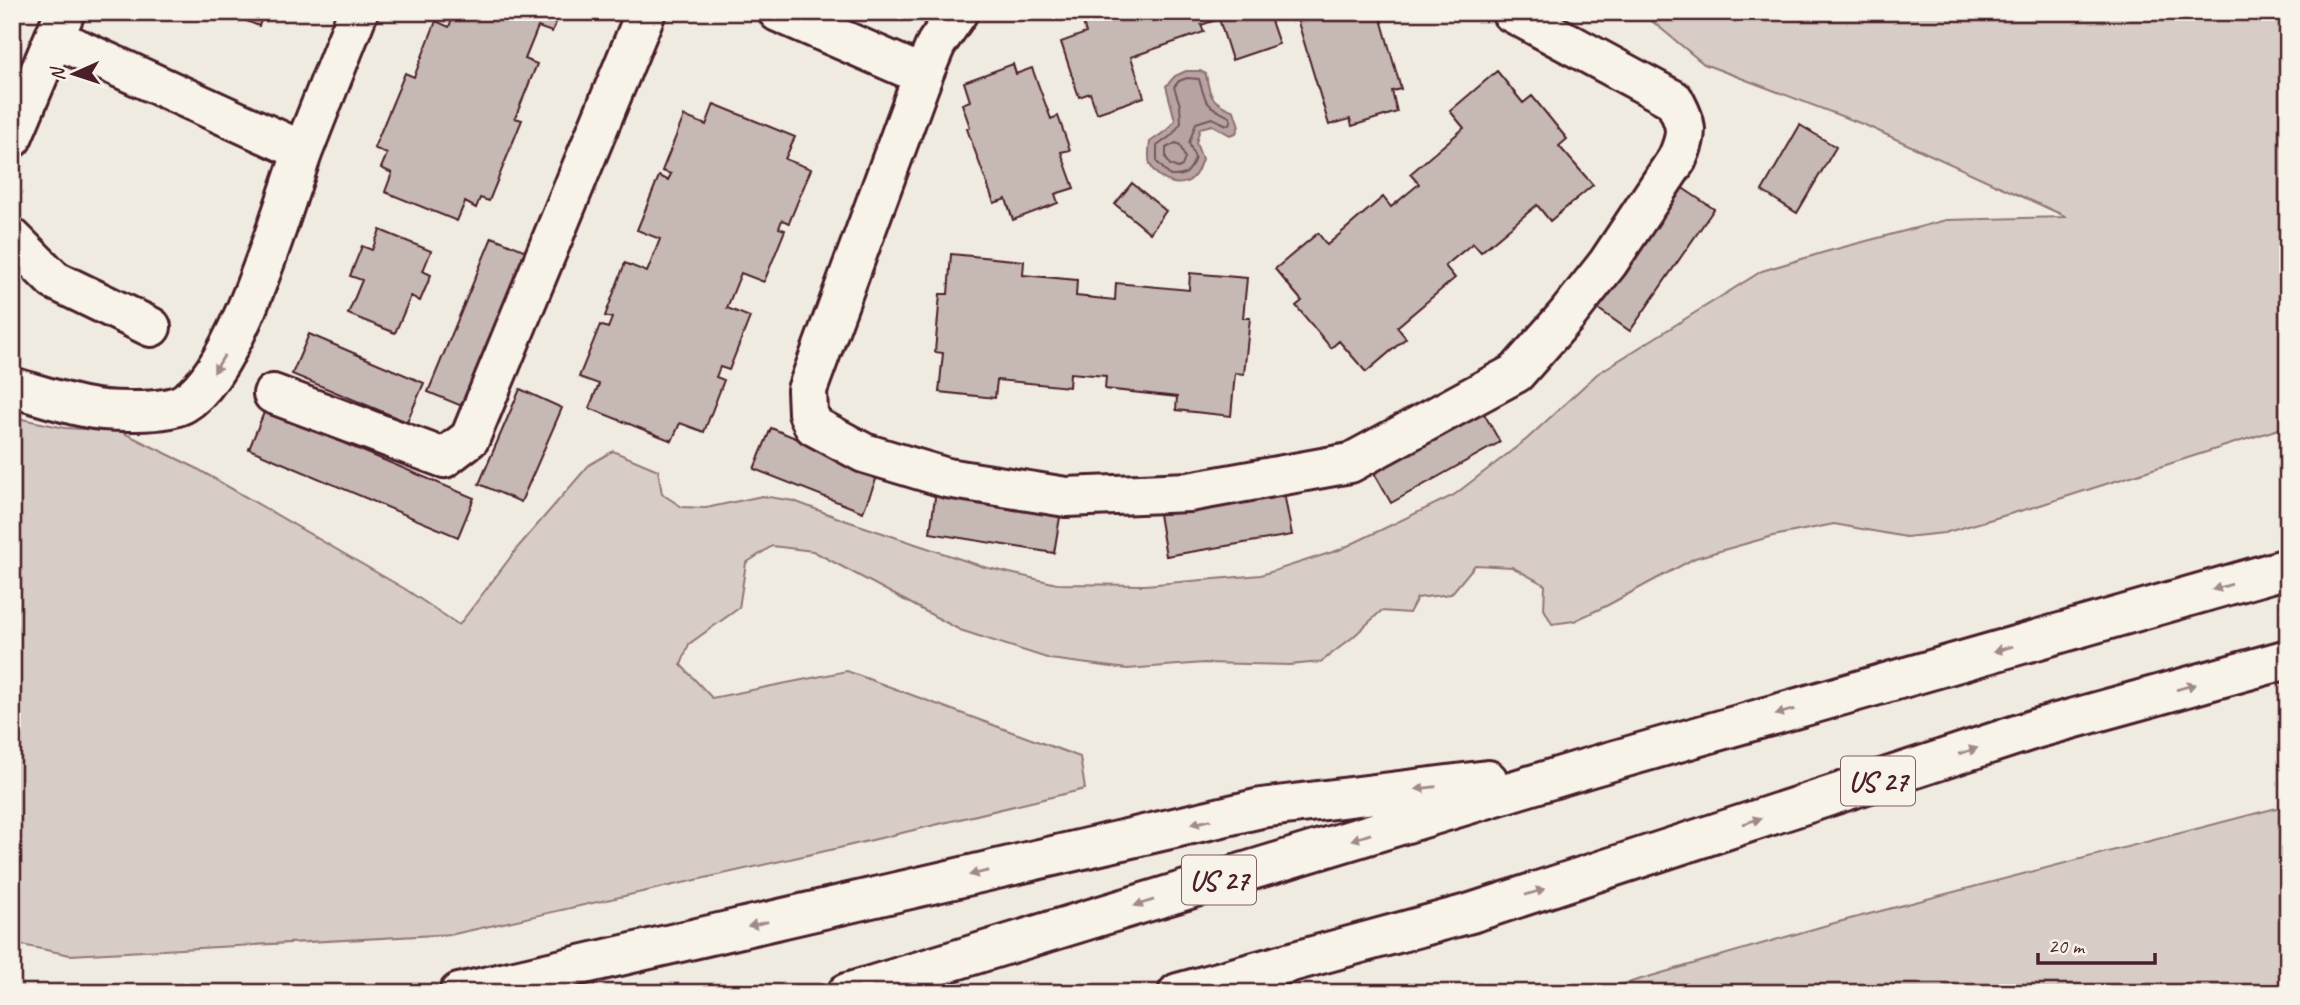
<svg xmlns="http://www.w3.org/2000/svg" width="2300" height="1005" font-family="Caveat,sans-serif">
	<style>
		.green { fill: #d8cdc6; stroke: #917678; stroke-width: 2 }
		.water { fill: #b7a4a2; stroke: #8b6f72; stroke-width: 2 }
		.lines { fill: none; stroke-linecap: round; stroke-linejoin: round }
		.shore { stroke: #76545b; stroke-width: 2 }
		.building { fill: #c6b8b3; stroke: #4a1f2b; stroke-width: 2 }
		.minor-casing { stroke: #4a1f2b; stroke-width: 44 }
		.highway-casing { stroke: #4a1f2b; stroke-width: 44 }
		.minor { stroke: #f7f3e8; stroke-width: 38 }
		.highway { stroke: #f7f3e8; stroke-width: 38 }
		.oneway { fill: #a0898a }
		.labels { text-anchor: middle; stroke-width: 7; stroke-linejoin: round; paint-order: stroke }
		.shield { fill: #f7f3e8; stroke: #7e5f64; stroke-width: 2 }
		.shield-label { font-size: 28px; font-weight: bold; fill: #4a1f2b }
	</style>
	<rect width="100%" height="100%" fill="#f0ebe0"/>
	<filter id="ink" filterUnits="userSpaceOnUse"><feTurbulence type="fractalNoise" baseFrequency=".0143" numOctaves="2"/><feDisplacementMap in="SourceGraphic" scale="14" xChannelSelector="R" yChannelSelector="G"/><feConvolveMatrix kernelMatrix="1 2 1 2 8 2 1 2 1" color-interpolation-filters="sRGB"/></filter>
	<g filter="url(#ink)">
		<!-- green -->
		<path class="green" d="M1641,12H2288V426L2034,507L1944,533L1906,537L1834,524L1773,536L1695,558L1608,605L1574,621L1552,624L1544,609L1545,585L1512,567L1475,565L1451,594L1417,598L1409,613L1381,611L1353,637L1321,662L1289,665L1204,663L1127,669L1050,659L960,630L813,551L772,546L746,563L739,608L689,644L681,665L712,698L847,671L1080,757L1085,789L839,848L454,934L70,955L12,943V417L65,428L120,431L194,467L405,589L459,625L519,546L589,465L613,451L658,470L662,494L682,507L706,508L762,496L794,501L844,520L984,567L1057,584L1145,585L1261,575L1339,550L1454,495L1527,439L1597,374L1762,271L1825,252L1946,220L2067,217L1865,125L1704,64Z
			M2288,805V993H1593L1827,925Z"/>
		<!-- water -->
		<path class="water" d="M1186,71H1200L1206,74C1209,97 1212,102 1234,111L1239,126L1236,133L1230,135L1212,125L1200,128L1196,143L1202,159C1200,164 1198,171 1195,175C1183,192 1157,181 1150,164C1148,158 1149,149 1150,142L1167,130L1175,120L1166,86L1175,76Z"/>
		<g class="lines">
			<!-- shore -->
			<path class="shore" d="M1187,78L1199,79C1205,102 1206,106 1230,117L1231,122L1227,125L1212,118L1196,123L1189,143L1195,158C1190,172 1186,177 1170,176L1157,162V146L1172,135L1181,123L1180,105L1174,87L1179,81Z
				M1176,143L1180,145L1185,158L1182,166L1178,168L1170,165L1166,158V148Z"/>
		</g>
		<!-- building -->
		<path class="building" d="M224,12H264L259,26Z
			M455,12H560L552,32L538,27L525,59L537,64L515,118L522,120L489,201L480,198L476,208L465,202L457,221L385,192L392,173L381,168L387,154L374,148L405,73L414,77L436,21L449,27Z
			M1080,12H1268L1279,44L1232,60L1219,19L1201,25L1204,32L1131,57L1144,97L1097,113L1090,93L1079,97L1061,42L1086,33Z
			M1295,12H1379L1401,89L1392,91L1397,112L1352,126L1350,119L1329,125Z
			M1013,64L1016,74L1032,68L1051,119L1058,116L1070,150L1061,152L1074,188L1055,194L1058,203L1013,220L1006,199L994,203L967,129L970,127L962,104L970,101L964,82Z
			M1497,71L1523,103L1532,96L1567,139L1559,146L1593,185L1550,221L1537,205L1481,252L1473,243L1445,266L1455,278L1397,327L1406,338L1366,372L1339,341L1331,348L1296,306L1302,301L1275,269L1318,233L1327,245L1383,197L1391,207L1419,184L1410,174L1464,128L1450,111Z
			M714,104L795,137L785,159L811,169L789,223L782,220L779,228L785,230L764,282L741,273L727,308L750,317L729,370L720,367L716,377L724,380L704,432L680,423L672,441L589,408L599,384L579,377L600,325L608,328L612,318L605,316L625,263L647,272L660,239L637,230L659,176L668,180L671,174L662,171L684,116L706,125Z
			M1800,125L1836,147L1797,213L1762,191Z
			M1132,183L1166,211L1150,233L1115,204Z
			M1678,185L1714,209L1630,331L1594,306Z
			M380,230L431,251L423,271L431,275L420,301L411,296L395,333L348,314L362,280L350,276L362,246L372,250Z
			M492,237L531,253L469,409L428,392Z
			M951,254L1024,261L1023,275L1077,280L1076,296L1115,300L1116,283L1189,290L1190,273L1247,278L1243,318H1250L1244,374L1235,373L1231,416L1176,410L1177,397L1105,389L1106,376L1070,373L1069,387L997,380L995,398L939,392L943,353L935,352L940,294H948Z
			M309,334L424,383L407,422L292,374Z
			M520,389L562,408L521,502L479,484Z
			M1478,403L1500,442L1391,503L1369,464Z
			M265,410L474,498L458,537L249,449Z
			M771,428L879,472L863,512L754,469Z
			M936,490L1061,511L1054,553L930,533Z
			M1284,493L1292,535L1166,556L1159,514Z"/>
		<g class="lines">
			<!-- minor casing -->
			<g class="minor-casing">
				<path id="minor" d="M778,12L923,75
					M958,12L936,44L923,75L807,390L808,413L814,426L864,453L947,478L1066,497L1189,492L1350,463L1516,373L1567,315L1608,263L1677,159C1689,132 1687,125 1674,100L1511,12
					M54,38L303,151
					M12,138L65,12
					M12,238L54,280L151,327
					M12,387C36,394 60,402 84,407C105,412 167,414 184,403C237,372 281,211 303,151C321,104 340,58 358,12
					M273,394L444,458L470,438L646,12"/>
			</g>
			<!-- highway casing -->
			<g class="highway-casing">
				<path id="highway" d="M459,993L1261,808L1488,780
					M847,993L1591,767L2288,568
					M1178,993L1471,913L2035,729L2288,659"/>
			</g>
			<!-- minor -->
			<use href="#minor" class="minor"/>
			<!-- highway -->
			<use href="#highway" class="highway"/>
		</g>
		<!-- one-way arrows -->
		<defs><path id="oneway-solid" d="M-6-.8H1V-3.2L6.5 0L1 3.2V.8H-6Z" transform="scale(1.75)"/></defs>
		<g class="oneway">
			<use href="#oneway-solid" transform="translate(219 364) rotate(121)"/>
			<use href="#oneway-solid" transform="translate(2222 587) rotate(164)"/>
			<use href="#oneway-solid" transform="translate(2003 649) rotate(164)"/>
			<use href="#oneway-solid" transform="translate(2186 687) rotate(-16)"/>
			<use href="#oneway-solid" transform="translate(1785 712) rotate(164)"/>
			<use href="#oneway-solid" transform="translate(1968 751) rotate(-18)"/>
			<use href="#oneway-solid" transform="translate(1426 788) rotate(173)"/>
			<use href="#oneway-solid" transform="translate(1752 821) rotate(-18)"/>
			<use href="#oneway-solid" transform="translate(1201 822) rotate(167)"/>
			<use href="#oneway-solid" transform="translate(1361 837) rotate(163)"/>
			<use href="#oneway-solid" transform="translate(979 873) rotate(167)"/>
			<use href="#oneway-solid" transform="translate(1535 892) rotate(-18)"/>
			<use href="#oneway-solid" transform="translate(1144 903) rotate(163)"/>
			<use href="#oneway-solid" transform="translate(758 924) rotate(167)"/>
		</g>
	</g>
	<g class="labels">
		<!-- shield labels -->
		<g class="shield">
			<rect x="1841" y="756.5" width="74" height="49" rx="5"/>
			<rect x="1182" y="855.5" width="74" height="49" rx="5"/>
		</g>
		<g class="shield-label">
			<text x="1878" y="791">US 27</text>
			<text x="1219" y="890">US 27</text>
		</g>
	</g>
	<!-- margin -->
	<rect width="2300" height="1005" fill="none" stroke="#f7f3e8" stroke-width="42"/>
	<rect x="21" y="21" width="2258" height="963" fill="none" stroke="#4a1f2b" stroke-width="2.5" filter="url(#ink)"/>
	<!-- north arrow -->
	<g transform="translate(74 74) rotate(267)" stroke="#f7f3e8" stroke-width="5" paint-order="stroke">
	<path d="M0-5L12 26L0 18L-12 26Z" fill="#4a1f2b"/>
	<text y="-10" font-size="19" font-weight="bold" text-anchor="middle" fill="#4a1f2b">N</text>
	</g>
	<!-- scale -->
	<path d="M2038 953v10h117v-10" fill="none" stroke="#4a1f2b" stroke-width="3.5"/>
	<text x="2048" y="953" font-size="21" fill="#4a1f2b" stroke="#f7f3e8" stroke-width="5" paint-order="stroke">20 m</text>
</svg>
